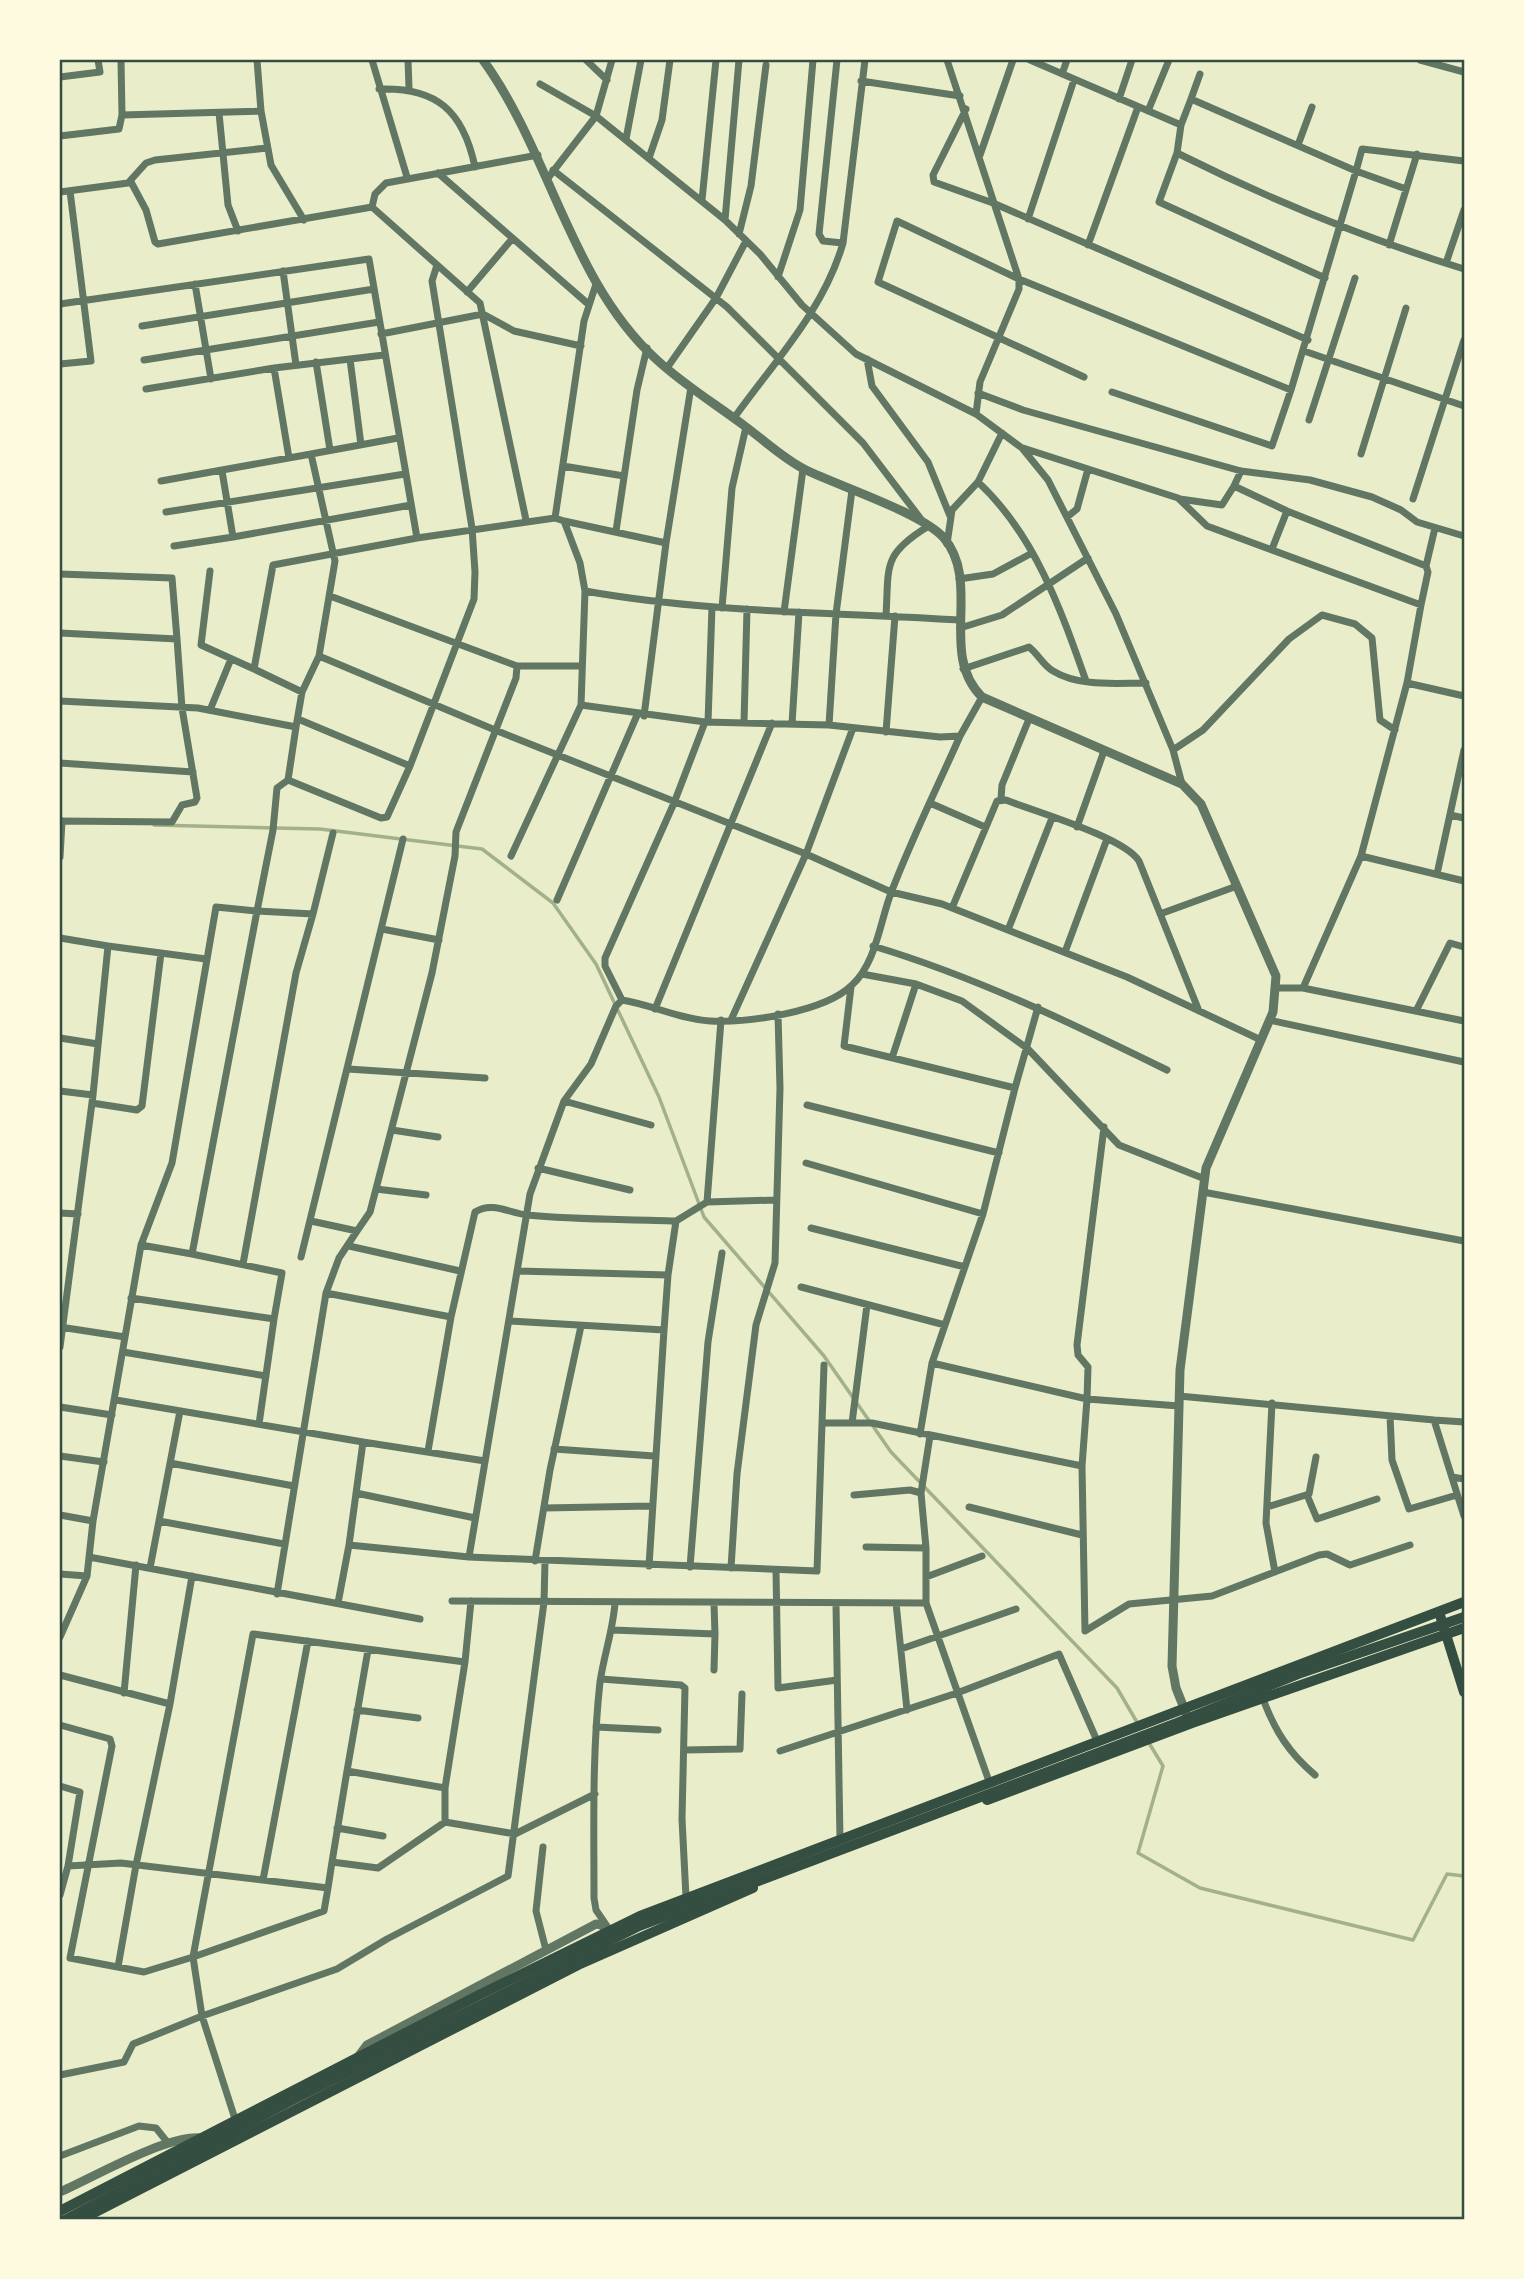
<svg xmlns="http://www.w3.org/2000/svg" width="1524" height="2279" font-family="Mulish,sans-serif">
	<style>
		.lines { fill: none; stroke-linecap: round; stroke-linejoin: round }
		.stream { stroke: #a3b18a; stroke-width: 3.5 }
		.minor { stroke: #617663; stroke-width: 7 }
		.tertiary { stroke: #617663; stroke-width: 9 }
		.primary { stroke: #344e41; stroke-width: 10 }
		.trunk { stroke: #344e41; stroke-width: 10 }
		.neatline { fill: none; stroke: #344e41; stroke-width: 2.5 }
	</style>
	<rect width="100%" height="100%" fill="#e9edc9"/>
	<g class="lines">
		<!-- stream -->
		<path class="stream" d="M154,825L320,829L482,849L553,903L596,964L659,1097L704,1217L824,1356L891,1452L1117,1688L1138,1724
			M1149,1743L1163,1766L1138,1853L1200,1888L1413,1940L1447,1874L1464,1876"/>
		<!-- minor -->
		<path class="minor" d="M121,60L122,115
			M257,60L261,111L271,165L304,220
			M372,60L407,177
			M408,60L409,88
			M586,60L607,80
			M837,60L819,234L823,241L843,243
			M947,60L1019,279V289L980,382L976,414
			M1030,60L1181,125L1177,153C1269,199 1367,239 1464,269
			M1420,60L1464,72
			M1062,74L1067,60
			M60,77L100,72L98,60
			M861,81L960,96
			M540,84L596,116L612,60
			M379,89C436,87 463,110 475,167
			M1119,99L1132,60
			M1191,99L1200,74
			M966,109L933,175L934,182L993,203L1308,340
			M1148,111L1169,60
			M219,113L228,205L238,231
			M60,136L119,129L122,115L261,111
			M626,139L641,60
			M1298,145L1312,107
			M1177,153L1159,202L1325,278
			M980,155L1013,60
			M649,158L662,120L670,60
			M553,170L727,307L863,443L927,527C882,555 889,566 886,616
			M438,173L587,303
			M548,178L596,116L725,220L760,254L802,305L856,354L976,414L1022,448L1048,480L1116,614L1173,750L1182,784
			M131,182L146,210L155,242L158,244L372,207L480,303L526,520
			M1406,189L1356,171L1362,149L1464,161
			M60,192L128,183L146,163L155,160L267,148
			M702,200L716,60
			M372,207L375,194L386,183L538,155
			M1028,219L1074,80
			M725,220L739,60
			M739,234L751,186L766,65
			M1088,245L1138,107
			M1389,245L1417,154
			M1446,263L1464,210
			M283,271L296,365
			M778,277L800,210L813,60
			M195,284L211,379
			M467,292L512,239
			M60,304L369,259L417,538L555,518L564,521L580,563L585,591C708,613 834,612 959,620
			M142,326L374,289
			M381,334L483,314L514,331L581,346
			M1304,351L1464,406
			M350,359L361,445
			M867,359L872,386L928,462L950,516
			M144,360L379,322
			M316,362L330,450
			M60,364L91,361L70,191
			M274,368L289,458
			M667,368L716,298L746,241
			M1084,377L878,282L897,221L1019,279L1291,390L1356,171L1191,99L1181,125
			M146,389L274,368L384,355
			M1112,392L1272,446L1291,390
			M978,393L1023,410L1241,471L1310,480L1372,497L1401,510L1417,522L1464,536
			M734,418C774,362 824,310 843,243L865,60
			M1309,420L1355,278
			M1023,448L1178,498L1207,526L1421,605L1428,572L1426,566L1287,511L1234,486L1241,471
			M311,454L398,438
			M1361,454L1406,308
			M563,466L624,476
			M222,471L233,537L411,505
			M161,481L311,454L335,561L319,656
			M978,482C1035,535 1061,610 1086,681
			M1180,499L1222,505L1234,486
			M1413,499L1464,340
			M166,512L405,474
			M1067,517L1077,509L1088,469
			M555,518L584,321L596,284
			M564,521L666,543L691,387
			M616,531L637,390L647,348
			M947,544L952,510L978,482L1002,433
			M174,546L233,537
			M1272,549L1287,511
			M1426,566L1435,528
			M210,571L201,645L254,669L273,565L417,538
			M60,574L172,578L177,639
			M959,579L993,574L1032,553
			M585,591L581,705L705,722L829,725L940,737L960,736C937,788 911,840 891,893C880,922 876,963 852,985C825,1012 748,1023 710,1021C679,1019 653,1005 622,1000L616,1006L591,1064L564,1101L530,1194L469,1557L817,1571L824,1365
			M1421,605L1407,683L1361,856L1303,988L1464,1021
			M722,608L732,488L746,427
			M784,612L803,469
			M960,628L1002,615L1088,558
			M60,633L177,639L182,708L197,798L195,802L182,805L172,822L60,821
			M517,666H582
			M254,669L302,692
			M963,669L1029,647C1038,654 1043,665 1053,671C1079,687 1116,683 1146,683
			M1407,683L1464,696
			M60,701L198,708L296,727L302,692L319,656L495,730L806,854L891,892L942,904L1127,977L1261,1040
			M210,710L231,659
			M644,716L666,543
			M298,719L410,766
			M708,722L712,607
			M744,722L747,609
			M792,724L799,612
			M829,725L836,614L852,490
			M886,732L895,616
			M960,736L982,697
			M1173,750L1203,730L1289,639L1322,615L1355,624L1372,638L1380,720L1395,730
			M60,763L193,772
			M288,780L381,818L387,817L410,766L474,599L475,572L472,528L432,281L437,265
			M1001,799L1002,785L1029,719
			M930,803L985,827
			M1450,815L1464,818
			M1077,827L1104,751
			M511,856L581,705
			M1361,856L1464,881
			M60,857L62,821
			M1437,874L1464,750
			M557,900L638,713
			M952,908L997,801L1006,800C1036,812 1124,837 1139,861L1199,1011
			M313,914L333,833
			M1160,914L1237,886
			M382,929L439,940
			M1008,930L1052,818
			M60,938L108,946
			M873,946C976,977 1071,1023 1167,1070
			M1065,952L1107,839
			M862,974L916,984L962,1001L1028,1049L1119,1145L1205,1179
			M851,987L844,1046L1015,1088L983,1214L932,1363L920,1434
			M1275,988H1303
			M622,1000L605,966V958L674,803L705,722
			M655,1009L772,723
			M1416,1011L1450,943L1464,947
			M721,1020L707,1202L776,1200
			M731,1020L806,854L853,728
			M1269,1020L1464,1062
			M60,1038L98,1044
			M892,1058L916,984
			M348,1069L485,1078
			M1015,1088L1038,1007
			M60,1091L93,1095
			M564,1101L651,1125
			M92,1103L137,1110L142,1106L161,953
			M807,1105L999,1153
			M1104,1127L1077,1345L1078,1355L1088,1367L1087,1399L1179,1406
			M392,1130L438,1137
			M806,1163L983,1214
			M538,1168L630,1190
			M376,1189L426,1195
			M1203,1192L1464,1241
			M60,1213L78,1214
			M311,1221L357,1231L370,1212L432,973L455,856L456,832L516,678L517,666L330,596
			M811,1228L965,1267
			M357,1231L339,1258L326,1293L451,1317L475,1212C492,1201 509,1213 527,1215C576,1220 627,1219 676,1221
			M141,1245L192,1254L257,911L313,914L296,973L243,1264
			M349,1246L460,1271
			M192,1254L282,1273L274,1319
			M301,1257L403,839
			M518,1271L668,1275L664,1330
			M668,1275L676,1221L707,1202
			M801,1287L945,1325
			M131,1298L274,1319L259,1424
			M867,1305L852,1423H872L1082,1466
			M510,1321L664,1330L649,1566
			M125,1337L141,1245L172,1163L216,907L257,911L273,830L277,788L288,780L296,727
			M60,1347L93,1095L108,946L206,959
			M123,1352L266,1376
			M932,1363L1087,1399L1082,1466L1085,1631L1129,1604L1212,1596L1319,1555L1327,1554L1350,1565L1410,1545
			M1179,1396L1434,1420L1464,1516
			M116,1400L363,1442
			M1272,1403L1266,1523L1275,1572
			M60,1407L112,1415
			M1390,1416L1392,1460L1409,1509L1457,1495
			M1434,1420L1464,1422
			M822,1423H852
			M554,1449L654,1456
			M428,1451L451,1317
			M60,1456L104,1462
			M170,1463L294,1486
			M1452,1477L1464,1479
			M356,1493L475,1518
			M921,1493L930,1436
			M1307,1495L1317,1519L1377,1499
			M969,1507L1082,1535
			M1267,1507L1309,1494L1316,1457
			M544,1508L651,1506
			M60,1515L93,1521
			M159,1521L284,1544
			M866,1547L926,1548
			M89,1557L420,1619
			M469,1557L349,1545L363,1442L485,1461
			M535,1561L550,1470L581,1326
			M690,1567L708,1342L722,1253
			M150,1568L180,1411
			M731,1568L737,1474L756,1325L775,1263L780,1088L778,1014
			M776,1570L778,1688L837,1680
			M60,1574L87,1576
			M926,1577L982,1556
			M277,1594L326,1293
			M452,1601L926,1603V1548L921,1493L910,1490L854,1495
			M338,1603L349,1545
			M896,1603L907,1710
			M926,1603L990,1784
			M836,1604L840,1840
			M613,1630L715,1634L714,1604
			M60,1637L87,1576L93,1521L125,1337L60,1327
			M901,1649L1016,1609
			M368,1650L347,1771L445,1788L465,1662
			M714,1670L715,1634
			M60,1675L170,1704L136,1865L118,1967
			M601,1679L681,1685L685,1688L682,1819L686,1897
			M124,1693L136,1565
			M1263,1699C1275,1731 1289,1753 1315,1775
			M170,1704L192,1576
			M357,1710L418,1718
			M60,1725L110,1739L112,1746L70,1958L144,1972L193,1957L253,1634L465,1662L471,1601
			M596,1727L658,1730
			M684,1750L740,1749L742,1694
			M780,1751L957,1693L1059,1654L1098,1743
			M60,1786L80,1792L68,1866L60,1895
			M445,1788V1822
			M337,1828L383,1836
			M543,1847L536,1911L546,1950
			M332,1862L347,1771
			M68,1866L121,1863L328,1888L332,1862L378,1868L445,1822L515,1834L595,1794
			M263,1880L308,1641
			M609,1929L596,1910L594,1898C594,1827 592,1754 600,1682C604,1655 613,1630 615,1603
			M60,2075L124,2062L133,2044L202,2016L193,1957L324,1911L328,1888
			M236,2122L202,2016L337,1969L387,1939L508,1876L544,1602L545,1561
			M60,2156L139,2126L156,2128L168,2143"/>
		<!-- tertiary -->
		<path class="tertiary" d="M483,60C550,152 571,283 657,360C684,385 717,405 746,427C765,441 785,460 806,470C839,486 922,513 944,538C982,583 938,654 982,697L1182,784L1201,804L1276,976L1273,1012L1206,1168L1180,1370L1172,1666L1176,1688L1186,1713
			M358,2057L367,2045L596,1924L602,1925L607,1932
			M60,2192C94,2177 166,2135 201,2138"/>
		<!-- primary -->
		<path class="primary" d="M987,1800L1192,1723L1464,1628
			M60,2211L479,1995L640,1916L1464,1602
			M80,2220L578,1965L753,1888"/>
		<!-- trunk -->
		<path class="trunk" d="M1439,1612L1464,1692
			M65,2220L290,2101L639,1926L1177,1723L1298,1674L1464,1617"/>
	</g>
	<!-- border -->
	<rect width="1524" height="2279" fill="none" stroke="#fefae0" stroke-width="122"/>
	<rect x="61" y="61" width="1402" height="2157" class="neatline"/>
</svg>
